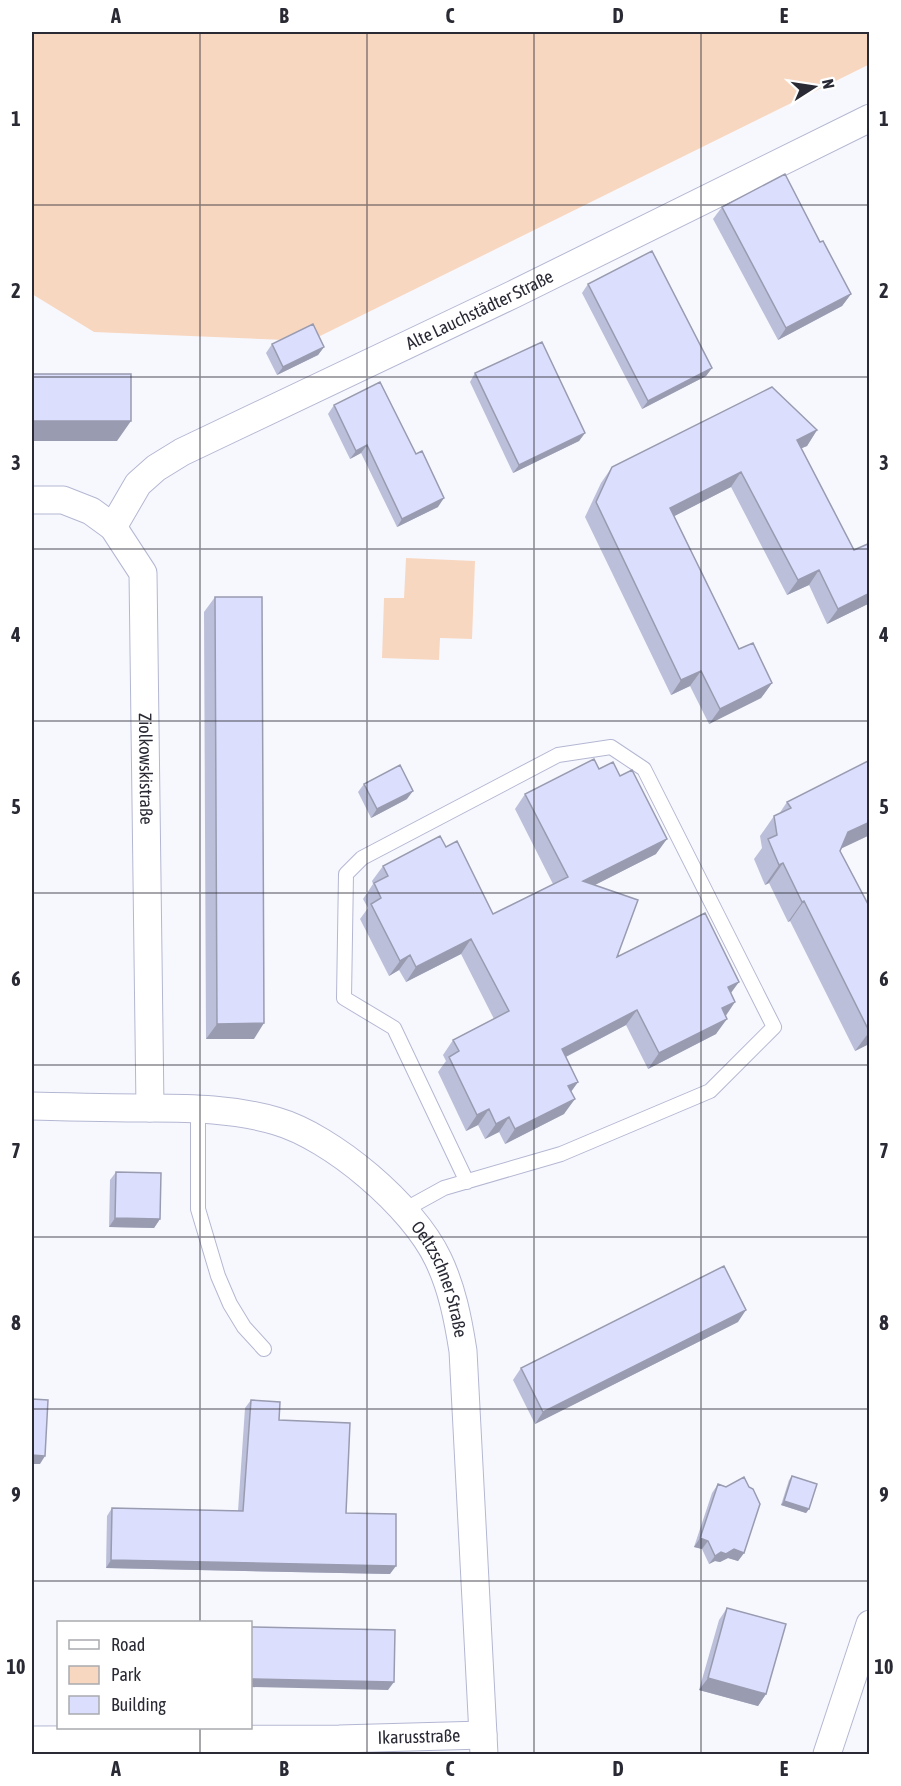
<svg xmlns="http://www.w3.org/2000/svg" width="901" height="1786" font-family="'Asap Condensed',sans-serif">
	<style>
		.green { fill: #f8d7c0 }
		.lines { fill: none; stroke-linecap: round; stroke-linejoin: round }
		.lane-casing { stroke: #b4b7d2; stroke-width: 16 }
		.street-casing { stroke: #b4b7d2; stroke-width: 29 }
		.lane { stroke: #fff; stroke-width: 14 }
		.street { stroke: #fff; stroke-width: 27 }
		.wall { fill: #bcbfd9 }
		.shaded-wall { fill: #999bb0 }
		.building { fill: #dbdefc; stroke: #999bb0; stroke-width: 1.5 }
		.grid { fill: none; stroke: #292a34; stroke-width: 1.5; stroke-opacity: 0.55 }
		.labels { text-anchor: middle; stroke-width: 4.5; stroke-linejoin: round; paint-order: stroke }
		.street-label { font-size: 18px; fill: #292a34; stroke: #fff }
		.neatline { fill: none; stroke: #292a34; stroke-width: 2 }
		.grid-label { font-size: 20px; text-anchor: middle; font-weight: bold; fill: #292a34 }
	</style>
	<rect width="100%" height="100%" fill="#f7f8fe"/>
	<!-- green -->
	<path class="green" d="M32,32H869L870,64L310,341L94,332L32,294Z
		M406,558L475,561L472,639L440,638L439,660L382,658L384,598H404Z"/>
	<g class="lines">
		<!-- lane casing -->
		<g class="lane-casing">
			<path id="lane" d="M198,1108V1209L218,1276L230,1304L244,1327L264,1349
				M404,1210L444,1188L561,1154L710,1091L774,1027L644,769L611,747L558,755L362,858L346,874L344,998L394,1028L467,1182"/>
		</g>
		<!-- street casing -->
		<g class="street-casing">
			<g id="street">
				<path id="s1" d="M32,500H63L91,511L113,527L143,573L150,1108"/>
				<path id="s2" d="M113,527L138,484L156,468L182,452L514,294L870,118"/>
				<path id="s3" d="M32,1106C71,1107 110,1108 150,1108C192,1108 235,1109 276,1121C332,1137 413,1206 438,1259C452,1288 458,1319 463,1351L484,1754"/>
				<path id="s4" d="M32,1740L339,1739L483,1735"/>
				<path d="M827,1754L870,1624"/>
			</g>
		</g>
		<!-- lane -->
		<use href="#lane" class="lane"/>
		<!-- street -->
		<use href="#street" class="street"/>
	</g>
	<!-- wall -->
	<path class="wall" d="M722,207L820,242L851,294L842,306L778,340L713,219Z
		M588,284L712,368L706,376L642,409L582,293Z
		M272,344L324,347L318,355L277,375L266,353Z
		M475,373L585,433L579,441L513,473L470,382Z
		M334,405L438,507L397,527L361,453L350,459L328,414Z
		M817,430L807,446L801,448L854,550L870,543V603L827,624L809,585L787,595L731,487L674,516L739,649L772,683L761,698L709,724L690,686L671,695L585,517L601,483L612,467Z
		M215,597L254,1039H206L204,612Z
		M599,769L656,854L595,885L617,957L731,993L725,1016L716,1034L648,1069L626,1025L566,1057L578,1082L571,1092L564,1114L505,1144L499,1132L485,1139L478,1125L466,1131L438,1072L446,1061L443,1055L453,1040L494,1019L461,954L406,982L399,970L389,976L360,919L368,908L363,899L373,884L372,881L383,866L446,847L493,914L553,884L515,809L525,794Z
		M364,784L407,799L371,818L358,792Z
		M787,802L841,849L840,851L870,908V1066L867,1045L855,1051L790,921L788,922L769,883L765,885L754,859L762,848L760,836L774,816L779,814Z
		M116,1172L160,1219L154,1228L109,1227L110,1180Z
		M738,1322L535,1424L513,1380L521,1368Z
		M251,1400L346,1513L390,1574L106,1568L107,1516L112,1508L238,1511L245,1408Z
		M792,1476L809,1509L806,1513L781,1505L789,1480Z
		M718,1484L726,1487H749L744,1553L738,1561L728,1558L720,1562L715,1561L709,1564L702,1549L694,1547L712,1493Z
		M727,1608L766,1694L758,1706L699,1690L719,1620Z"/>
	<!-- shaded-wall -->
	<path class="shaded-wall" d="M851,294L842,306L778,340L786,328Z
		M324,347L318,355L277,375L283,367Z
		M712,368L706,376L642,409L648,401Z
		M32,421H131L117,441H32Z
		M817,430L807,446L786,455L797,440Z
		M585,433L579,441L513,473L519,465Z
		M367,445L361,453L350,459L356,451Z
		M741,472L731,487L659,524L670,508Z
		M444,498L438,507L397,527L402,519Z
		M819,570L809,585L787,595L798,580Z
		M870,593V603L827,624L838,609Z
		M701,671L690,686L671,695L681,680Z
		M772,683L761,698L709,724L720,709Z
		M413,791L407,799L371,818L377,809Z
		M870,822V835L834,852L848,832Z
		M667,839L656,854L573,896L583,881Z
		M783,863L769,883L765,885L779,865Z
		M804,901L790,921L788,922L802,902Z
		M471,939L461,954L406,982L416,967Z
		M410,955L399,970L389,976L400,961Z
		M739,982L728,997V987Z
		M735,1002L725,1017L722,1008Z
		M637,1010L626,1025L552,1064L562,1049Z
		M727,1019L716,1034L648,1069L659,1053Z
		M264,1023L254,1039H206L217,1024Z
		M870,1031V1041L867,1045L855,1051Z
		M578,1082L567,1097L568,1086Z
		M575,1099L564,1114L505,1144L515,1129Z
		M489,1109L478,1125L466,1131L477,1115Z
		M509,1117L499,1132L485,1139L496,1124Z
		M115,1218L160,1219L154,1228L109,1227Z
		M746,1310L738,1322L535,1424L543,1412Z
		M32,1455L45,1456L40,1464H32Z
		M784,1501L809,1509L806,1513L781,1505Z
		M700,1538L708,1541L702,1549L694,1547Z
		M734,1549L744,1553L738,1561L728,1558L720,1562L715,1561L709,1564L715,1556L721,1552Z
		M111,1560L396,1566L390,1574L106,1568Z
		M708,1678L766,1694L758,1706L699,1690Z
		M250,1679L394,1682L388,1690L250,1687Z"/>
	<!-- building -->
	<path class="building" d="M785,174L820,242L823,241L851,294L786,328L722,207Z
		M652,251L712,368L648,401L588,284Z
		M313,324L324,347L283,367L272,344Z
		M542,342L585,433L519,465L475,373Z
		M32,374H131V421H32Z
		M380,382L416,454L422,451L444,498L402,519L367,445L356,451L334,405Z
		M772,387L817,430L797,440L854,550L870,543V593L838,609L819,570L798,580L741,472L670,508L739,649L753,643L772,683L720,709L701,671L681,680L596,502L612,467Z
		M215,597H262L264,1023L217,1024Z
		M594,759L599,769L613,762L620,776L632,770L667,839L583,881L638,900L617,957L705,913L739,982L728,987L735,1002L722,1008L727,1019L659,1053L637,1010L562,1049L578,1082L568,1086L575,1099L515,1129L509,1117L496,1124L489,1109L477,1115L449,1057L459,1051L453,1040L509,1011L471,939L416,967L410,955L400,961L371,904L381,898L374,883L388,876L383,866L440,836L446,847L457,841L493,914L568,877L525,794Z
		M870,760V822L848,832L840,851L870,908L869,1031L804,901L802,902L783,863L779,865L768,839L777,835L774,816L791,808L787,802Z
		M400,765L413,791L377,809L364,784Z
		M116,1172L161,1173L160,1219L115,1218Z
		M724,1266L746,1310L543,1412L521,1368Z
		M32,1399L48,1400L45,1456L32,1455Z
		M251,1400L280,1402L279,1420L350,1423L346,1513L396,1514V1566L111,1560L112,1508L243,1511Z
		M792,1476L817,1484L809,1509L784,1501Z
		M744,1477L749,1487L753,1489L760,1504L744,1553L734,1549L726,1554L721,1552L715,1556L708,1541L700,1538L718,1484L726,1487Z
		M727,1608L786,1624L766,1694L708,1678Z
		M250,1627L395,1630L394,1682L250,1679Z"/>
	<!-- grid -->
	<path class="grid" d="M200,32V1622M367,32V1754M534,32V1754M701,32V1754M32,205H870M32,377H870M32,549H870M32,721H870M32,893H870M32,1065H870M32,1237H870M32,1409H870M32,1581H870M200,1728V1754"/>
	<g class="labels">
		<!-- street labels -->
		<g class="street-label">
			<text dy="6" stroke="none"><textPath href="#s2" startOffset="434">Alte Lauchstädter Straße</textPath></text>
			<text dy="6" stroke="none"><textPath href="#s1" startOffset="339">Ziolkowskistraße</textPath></text>
			<text dy="6" stroke="none"><textPath href="#s3" startOffset="482">Oeltzschner Straße</textPath></text>
			<text dy="6" stroke="none"><textPath href="#s4" startOffset="387">Ikarusstraße</textPath></text>
		</g>
	</g>
	<!-- border -->
	<rect width="901" height="1786" fill="none" stroke="#ffffff" stroke-width="66"/>
	<!-- legend -->
	<rect x="57" y="1621" width="195" height="108" fill="#ffffff" stroke="#a9aaae" stroke-width="1.5"/>
	<rect x="69" y="1640" width="30" height="9" fill="#ffffff" stroke="#a9aaae" stroke-width="1.5"/>
	<text x="111" y="1651" font-size="18" fill="#292a34">Road</text>
	<rect x="69" y="1666" width="30" height="18" fill="#f8d7c0" stroke="#a9aaae" stroke-width="1.5"/>
	<text x="111" y="1681" font-size="18" fill="#292a34">Park</text>
	<rect x="69" y="1696" width="30" height="18" fill="#dbdefc" stroke="#a9aaae" stroke-width="1.5"/>
	<text x="111" y="1711" font-size="18" fill="#292a34">Building</text>
	<!-- north arrow -->
	<g transform="translate(814 87) rotate(78)" stroke="#ffffff" stroke-width="4.5" paint-order="stroke">
	<path d="M0-4.5L10 22L0 15L-10 22Z" fill="#292a34"/>
	<text y="-9" font-size="16" font-weight="bold" text-anchor="middle" fill="#292a34">N</text>
	</g>
	<rect x="33" y="33" width="835" height="1720" class="neatline"/>
	<g class="grid-label">
		<text x="116" y="23">A</text>
		<text x="284" y="23">B</text>
		<text x="450" y="23">C</text>
		<text x="618" y="23">D</text>
		<text x="784" y="23">E</text>
		<text x="16" y="126">1</text>
		<text x="884" y="126">1</text>
		<text x="16" y="298">2</text>
		<text x="884" y="298">2</text>
		<text x="16" y="470">3</text>
		<text x="884" y="470">3</text>
		<text x="16" y="642">4</text>
		<text x="884" y="642">4</text>
		<text x="16" y="814">5</text>
		<text x="884" y="814">5</text>
		<text x="16" y="986">6</text>
		<text x="884" y="986">6</text>
		<text x="16" y="1158">7</text>
		<text x="884" y="1158">7</text>
		<text x="16" y="1330">8</text>
		<text x="884" y="1330">8</text>
		<text x="16" y="1502">9</text>
		<text x="884" y="1502">9</text>
		<text x="16" y="1674">10</text>
		<text x="884" y="1674">10</text>
		<text x="116" y="1776">A</text>
		<text x="284" y="1776">B</text>
		<text x="450" y="1776">C</text>
		<text x="618" y="1776">D</text>
		<text x="784" y="1776">E</text>
	</g>
</svg>
